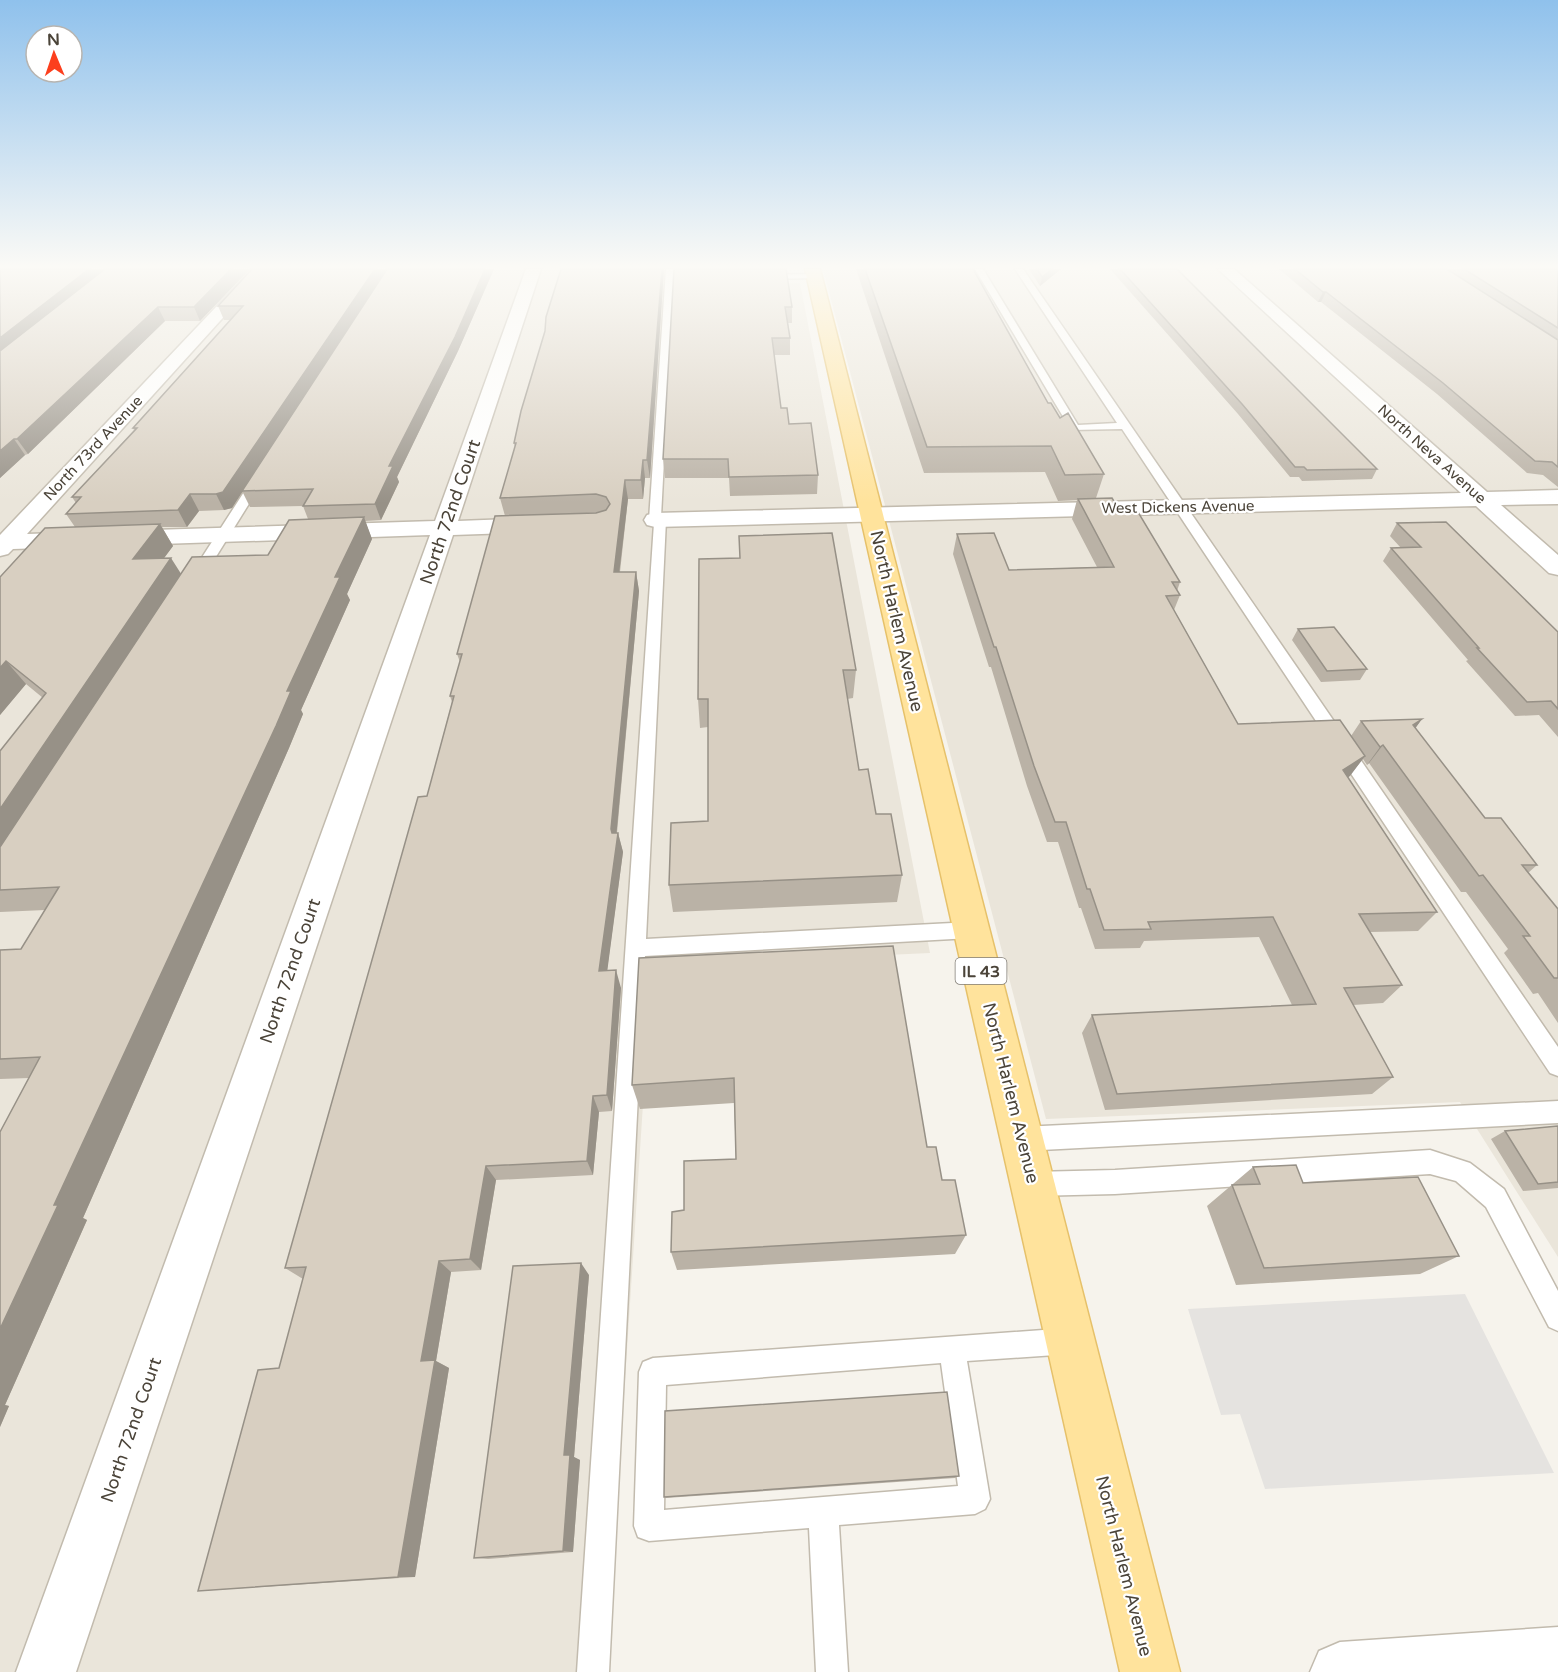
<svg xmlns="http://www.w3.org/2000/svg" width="1558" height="1672" font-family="'Varela Round',sans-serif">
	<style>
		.residential { fill: #eae5da }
		.parking { fill: #e5e3e0 }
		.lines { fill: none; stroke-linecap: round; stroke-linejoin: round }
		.service-casing { stroke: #c2bbae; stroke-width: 3 }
		.minor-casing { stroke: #c2bbae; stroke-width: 3 }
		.primary-casing { stroke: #e6c16a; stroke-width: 3 }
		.service { fill: #fff; fill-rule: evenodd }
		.minor { fill: #fff; fill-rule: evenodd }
		.primary { fill: #ffe39c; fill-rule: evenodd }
		.wall { fill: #bab2a6; fill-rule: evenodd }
		.shaded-wall { fill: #979187 }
		.building { fill: #d8cfc1; stroke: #979187; stroke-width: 1.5 }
		.labels { text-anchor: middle; stroke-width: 4.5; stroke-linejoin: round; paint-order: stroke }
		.far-street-label { font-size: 15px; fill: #4b4439; stroke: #fff }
		.shield { fill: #fff; stroke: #817c74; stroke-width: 1.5 }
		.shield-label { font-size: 16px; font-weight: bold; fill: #4b4439 }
		.street-label { font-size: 18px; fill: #4b4439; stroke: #fff }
	</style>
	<rect width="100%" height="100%" fill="#f6f3ec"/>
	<!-- residential -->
	<path class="residential" d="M0,269H674L673,286L800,283L930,953L652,966L606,1672H0Z
		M823,269H1558V1257L1460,1102L1046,1119Z"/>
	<!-- parking -->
	<path class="parking" d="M1465,1294L1554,1473L1265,1489L1240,1414L1221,1415L1188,1309Z"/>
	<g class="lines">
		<!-- service casing -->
		<g class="service-casing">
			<path id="service" d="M666,269H674L661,517L666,520L646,939L971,922L978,924L981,930L978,936L971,938L645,956L609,1672H577L654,523L649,520Z
				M975,269H983L1078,425L1117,423L1015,269H1023L1558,1047V1076L1550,1073L1122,429L1071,430Z
				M814,274L818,276L817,278L764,279L760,277L764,275Z
				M259,474L265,478L204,576L197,580L192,579L190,576L253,478Z
				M1558,1101V1123L1022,1151L1014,1147L1010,1139L1014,1131L1022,1127Z
				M1430,1150L1470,1163L1504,1189L1558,1291V1331L1549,1327L1486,1207L1456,1181L1430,1174L1115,1194L1033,1196L1025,1192L1021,1184L1025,1176L1033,1172L1115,1170Z
				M1070,1328L1079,1332L1083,1341L1079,1350L1070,1354L967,1361L990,1499L985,1509L975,1514L839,1525L848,1672H816L809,1528L649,1541L638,1537L634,1526L639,1372L643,1362L653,1358ZM941,1363L958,1486L664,1510L666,1385Z"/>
		</g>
		<!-- minor casing -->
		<g class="minor-casing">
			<path id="minor" d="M252,269H267L27,534L435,521L526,269H541L458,521L537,518L545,520L549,525L545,530L537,532L453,535L76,1672H16L430,535L13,549L8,554L0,556V535Z
				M1218,269H1234L1487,492L1558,490V504L1501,505L1558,555V575L1549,573L1476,506L655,527L647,525L644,520L647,515L655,513L1461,493Z
				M1558,1627V1672H1310L1319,1651L1340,1642Z"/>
		</g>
		<!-- primary casing -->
		<g class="primary-casing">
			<path id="primary" d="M805,269H820L1180,1672H1120Z"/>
		</g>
		<!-- service -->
		<use href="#service" class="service"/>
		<!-- minor -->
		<use href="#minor" class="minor"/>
		<!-- primary -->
		<use href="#primary" class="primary"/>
	</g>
	<!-- wall -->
	<path class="wall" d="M0,269H250L200,321H165L28,454L25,455L0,478Z
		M252,269H494L458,351L397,477L399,482L381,520L365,521L372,539L347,594L350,600L301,710L303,714L289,748L83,1218L87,1220L5,1405L9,1406L0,1427L29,1078L0,1079V950L21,949L45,910L0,912V751L43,698L26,684L0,715V577L75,527L66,514L76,503L72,497L134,430L133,428L230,320H224L218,306ZM242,491L250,507L303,506L308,519L268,555L181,574L164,558L173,546L162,527H187L199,511L224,510L232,508Z
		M664,269L650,478H645L643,499H628L620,572H636L639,591L617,833H618L623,852L607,970L621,988L612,1111L599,1112L593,1175L496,1180L481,1270L451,1272L436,1361L449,1368L415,1577L198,1591L279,1368L303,1279L285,1268L427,796L452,702L450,696L460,662L457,654L505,516L500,498L515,447L514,443Z
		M674,269L792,307V323H788L790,338V355H774L781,408L789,424L818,475L817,494L730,496L729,478H665L663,459Z
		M856,269H973L1048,403L1104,474L1096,498L1121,513L1180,582L1177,591L1180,595L1174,610L1238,724L1351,736L1361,721L1422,719L1415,728L1485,818L1537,865L1528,873L1558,909V1023L1538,993L1533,994L1504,953L1508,949L1466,892H1461L1369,763L1367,765L1363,759L1348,777L1437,912L1418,931L1370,932L1402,985L1383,1003L1353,1005L1393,1077L1372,1094L1105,1110L1082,1033L1092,1015L1292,1005L1259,937L1144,941L1140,948L1095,949L1081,908H1079L1058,842H1047L1027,786L991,667H989L953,554L957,534L1009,570L1097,567L1072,519L1077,500L1058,501L1045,472L924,473Z
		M1029,269H1061L1040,286Z
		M1110,269H1177L1377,469L1372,479L1302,481L1299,477H1290L1238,414Z
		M1279,269H1558V487L1543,475L1527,473L1437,394L1321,302H1318Z
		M1397,523L1558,632V737L1539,715L1515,716L1466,661L1468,660L1383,561L1391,548H1401L1390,536Z
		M699,559L856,670L853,698L847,699L859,770L876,814L902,875L897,902L673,912L669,885L708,821V727L700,728L698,699Z
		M1298,629L1367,669L1360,680L1321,682L1292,640Z
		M639,958L927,1147L966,1235L955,1254L677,1270L671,1252L684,1210L736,1159L734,1103L640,1109L632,1085Z
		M1558,1126V1188L1523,1191L1491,1139L1505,1131Z
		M1253,1167L1303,1183L1459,1256L1420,1274L1236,1285L1207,1206Z
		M589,1275L574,1457L580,1460L573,1552L488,1559L474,1558Z
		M959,1476L955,1478L666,1498L664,1497Z"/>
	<!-- shaded-wall -->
	<path class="shaded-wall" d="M89,269H112L0,360V338Z
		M231,269H250L200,321L194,307Z
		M375,269H387L232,508L224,510L216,494Z
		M485,269H494L458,351L397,477L399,482L381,520L375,504L389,466Z
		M662,269H664L650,478L647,460Z
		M1052,269H1061L1040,286L1042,277Z
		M1323,292H1326L1321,302H1318Z
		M158,307L165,321L28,454L17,439Z
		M14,439L25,455L0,478V451Z
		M643,460L645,478L643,499L641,480Z
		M625,480L628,499L617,591L614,572Z
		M190,494L199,511L187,527L178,510Z
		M364,517L372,539L347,594L350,600L301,710L303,714L289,748L83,1218L87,1220L5,1405L9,1406L0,1427V1329L54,1205L287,691L335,577Z
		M160,524L173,546L147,581L133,559Z
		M171,558L185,580L0,866V809Z
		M636,572L639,591L615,849L611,829Z
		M6,661L26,684L0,715V668Z
		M1422,719L1409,737L1413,725Z
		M1383,745L1369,763L1367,765L1380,747Z
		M1365,756L1350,776L1329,790L1343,770Z
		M618,833L623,852L605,988L599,971Z
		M616,970L621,988L612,1111L607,1095Z
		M593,1096L599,1112L593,1175L587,1161Z
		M486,1166L496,1180L481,1270L470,1259Z
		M439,1261L451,1272L436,1361L449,1368L415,1577H398L421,1361Z
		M581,1263L589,1275L574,1457L580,1460L573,1552L563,1551L564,1455Z"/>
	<!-- building -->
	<path class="building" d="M0,269H89L0,338Z
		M105,269H231L194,307H158L17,439H14L0,451V351Z
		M252,269H375L223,492L216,494H190L178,510L66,514L81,497H72L137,428H133L243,306H218Z
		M387,269H485L455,337L389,466H393L375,504L303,506L313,489L242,491Z
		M561,269H662L647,460H643L641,480H625L614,572H636L611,829L612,833H618L599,971L616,970L607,1095L593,1096L587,1161L486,1166L470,1259L439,1261L421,1361L435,1360L398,1577L198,1591L258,1370L279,1368L306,1267L285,1268L418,797L427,796L454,696H450L462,654H457L495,516L596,513L606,510L610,504L606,497L596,494L500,498L516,443H514L521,411L545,331L546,317Z
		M674,269H786L792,307H785L790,338H772L781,408H787L789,424L811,423L818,475L729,477L728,459H663Z
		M865,269H973L1048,403H1051L1060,418L1068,413L1104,474L1065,475L1051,446L927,447Z
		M1037,269H1052L1042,277Z
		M1120,269H1177L1377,469L1307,470L1304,467H1295L1242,404Z
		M1295,269H1447L1558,340V467L1552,462L1535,461L1443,383L1326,292H1323Z
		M1464,269H1558V328Z
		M1112,498L1121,513L1138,512L1180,582H1172L1180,595L1166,596L1238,724L1340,720L1365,756L1343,770L1437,912L1359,914L1402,985L1344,988L1393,1077L1117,1094L1092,1015L1316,1004L1273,917L1148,922L1151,929L1104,930L1090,889H1087L1066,822H1055L1034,766L996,647H994L957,534L994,533L1009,570L1114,567L1078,499Z
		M364,517L335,577H340L287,691H291L276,726L54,1205H58L0,1329V1132L40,1057L0,1059V950L21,949L59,887L0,890V847L192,557L268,555L289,520Z
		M1446,522L1558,632V709L1551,701L1527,702L1477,648H1479L1391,548L1421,547L1397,523Z
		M160,524L133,559L171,558L0,809V751L46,693L6,661L0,668V577L45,528Z
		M832,533L856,670H843L859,770L868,769L876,814H891L902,875L669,885L671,823L708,821V699H698L699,559L740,558L739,536Z
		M1334,627L1367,669L1327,671L1298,629Z
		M1422,719L1413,725L1485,818H1501L1537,865H1522L1558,909V978H1554L1523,936H1530L1483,875L1479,876L1383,745L1380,747L1361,721Z
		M893,946L927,1147H936L942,1180H955L966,1235L671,1252L672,1212L684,1210V1161L736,1159L734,1078L632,1085L639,958Z
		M1558,1126V1182L1538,1184L1505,1131Z
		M1296,1165L1303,1183L1418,1177L1459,1256L1264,1268L1232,1185L1260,1184L1253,1167Z
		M581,1263L564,1455H570L563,1551L474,1558L513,1266Z
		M947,1392L959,1476L664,1497L665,1411Z"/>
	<!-- sky -->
	<linearGradient id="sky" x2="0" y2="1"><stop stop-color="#8fc1ec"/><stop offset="0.53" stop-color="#fbfaf6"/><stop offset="1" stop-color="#fbfaf6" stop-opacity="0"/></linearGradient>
	<rect width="1558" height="503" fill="url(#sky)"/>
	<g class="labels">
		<!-- far-street labels -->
		<g class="far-street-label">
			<text transform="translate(93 448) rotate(-47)" y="5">North 73rd Avenue</text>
			<text transform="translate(1432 454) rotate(42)" y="5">North Neva Avenue</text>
			<text transform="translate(1178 507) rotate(-1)" y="5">West Dickens Avenue</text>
		</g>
		<!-- shield labels -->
		<rect class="shield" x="955.5" y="958" width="51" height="26" rx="4.5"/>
		<g class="shield-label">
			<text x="981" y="977">IL 43</text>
		</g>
		<!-- street labels -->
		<g class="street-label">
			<text transform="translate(450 512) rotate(-71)" y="6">North 72nd Court</text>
			<text transform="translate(897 621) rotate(77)" y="6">North Harlem Avenue</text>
			<text transform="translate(290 971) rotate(-71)" y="6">North 72nd Court</text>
			<text transform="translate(1011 1093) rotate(76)" y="6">North Harlem Avenue</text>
			<text transform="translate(131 1430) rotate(-71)" y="6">North 72nd Court</text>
			<text transform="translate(1124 1566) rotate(76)" y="6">North Harlem Avenue</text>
		</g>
	</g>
	<!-- north arrow -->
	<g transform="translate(54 54) rotate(358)"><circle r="28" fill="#ffffff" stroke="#b7b4b0" stroke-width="1.5"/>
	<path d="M0-4.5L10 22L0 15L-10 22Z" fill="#fc3f1d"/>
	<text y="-9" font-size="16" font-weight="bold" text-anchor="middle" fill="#4b4439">N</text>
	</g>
</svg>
